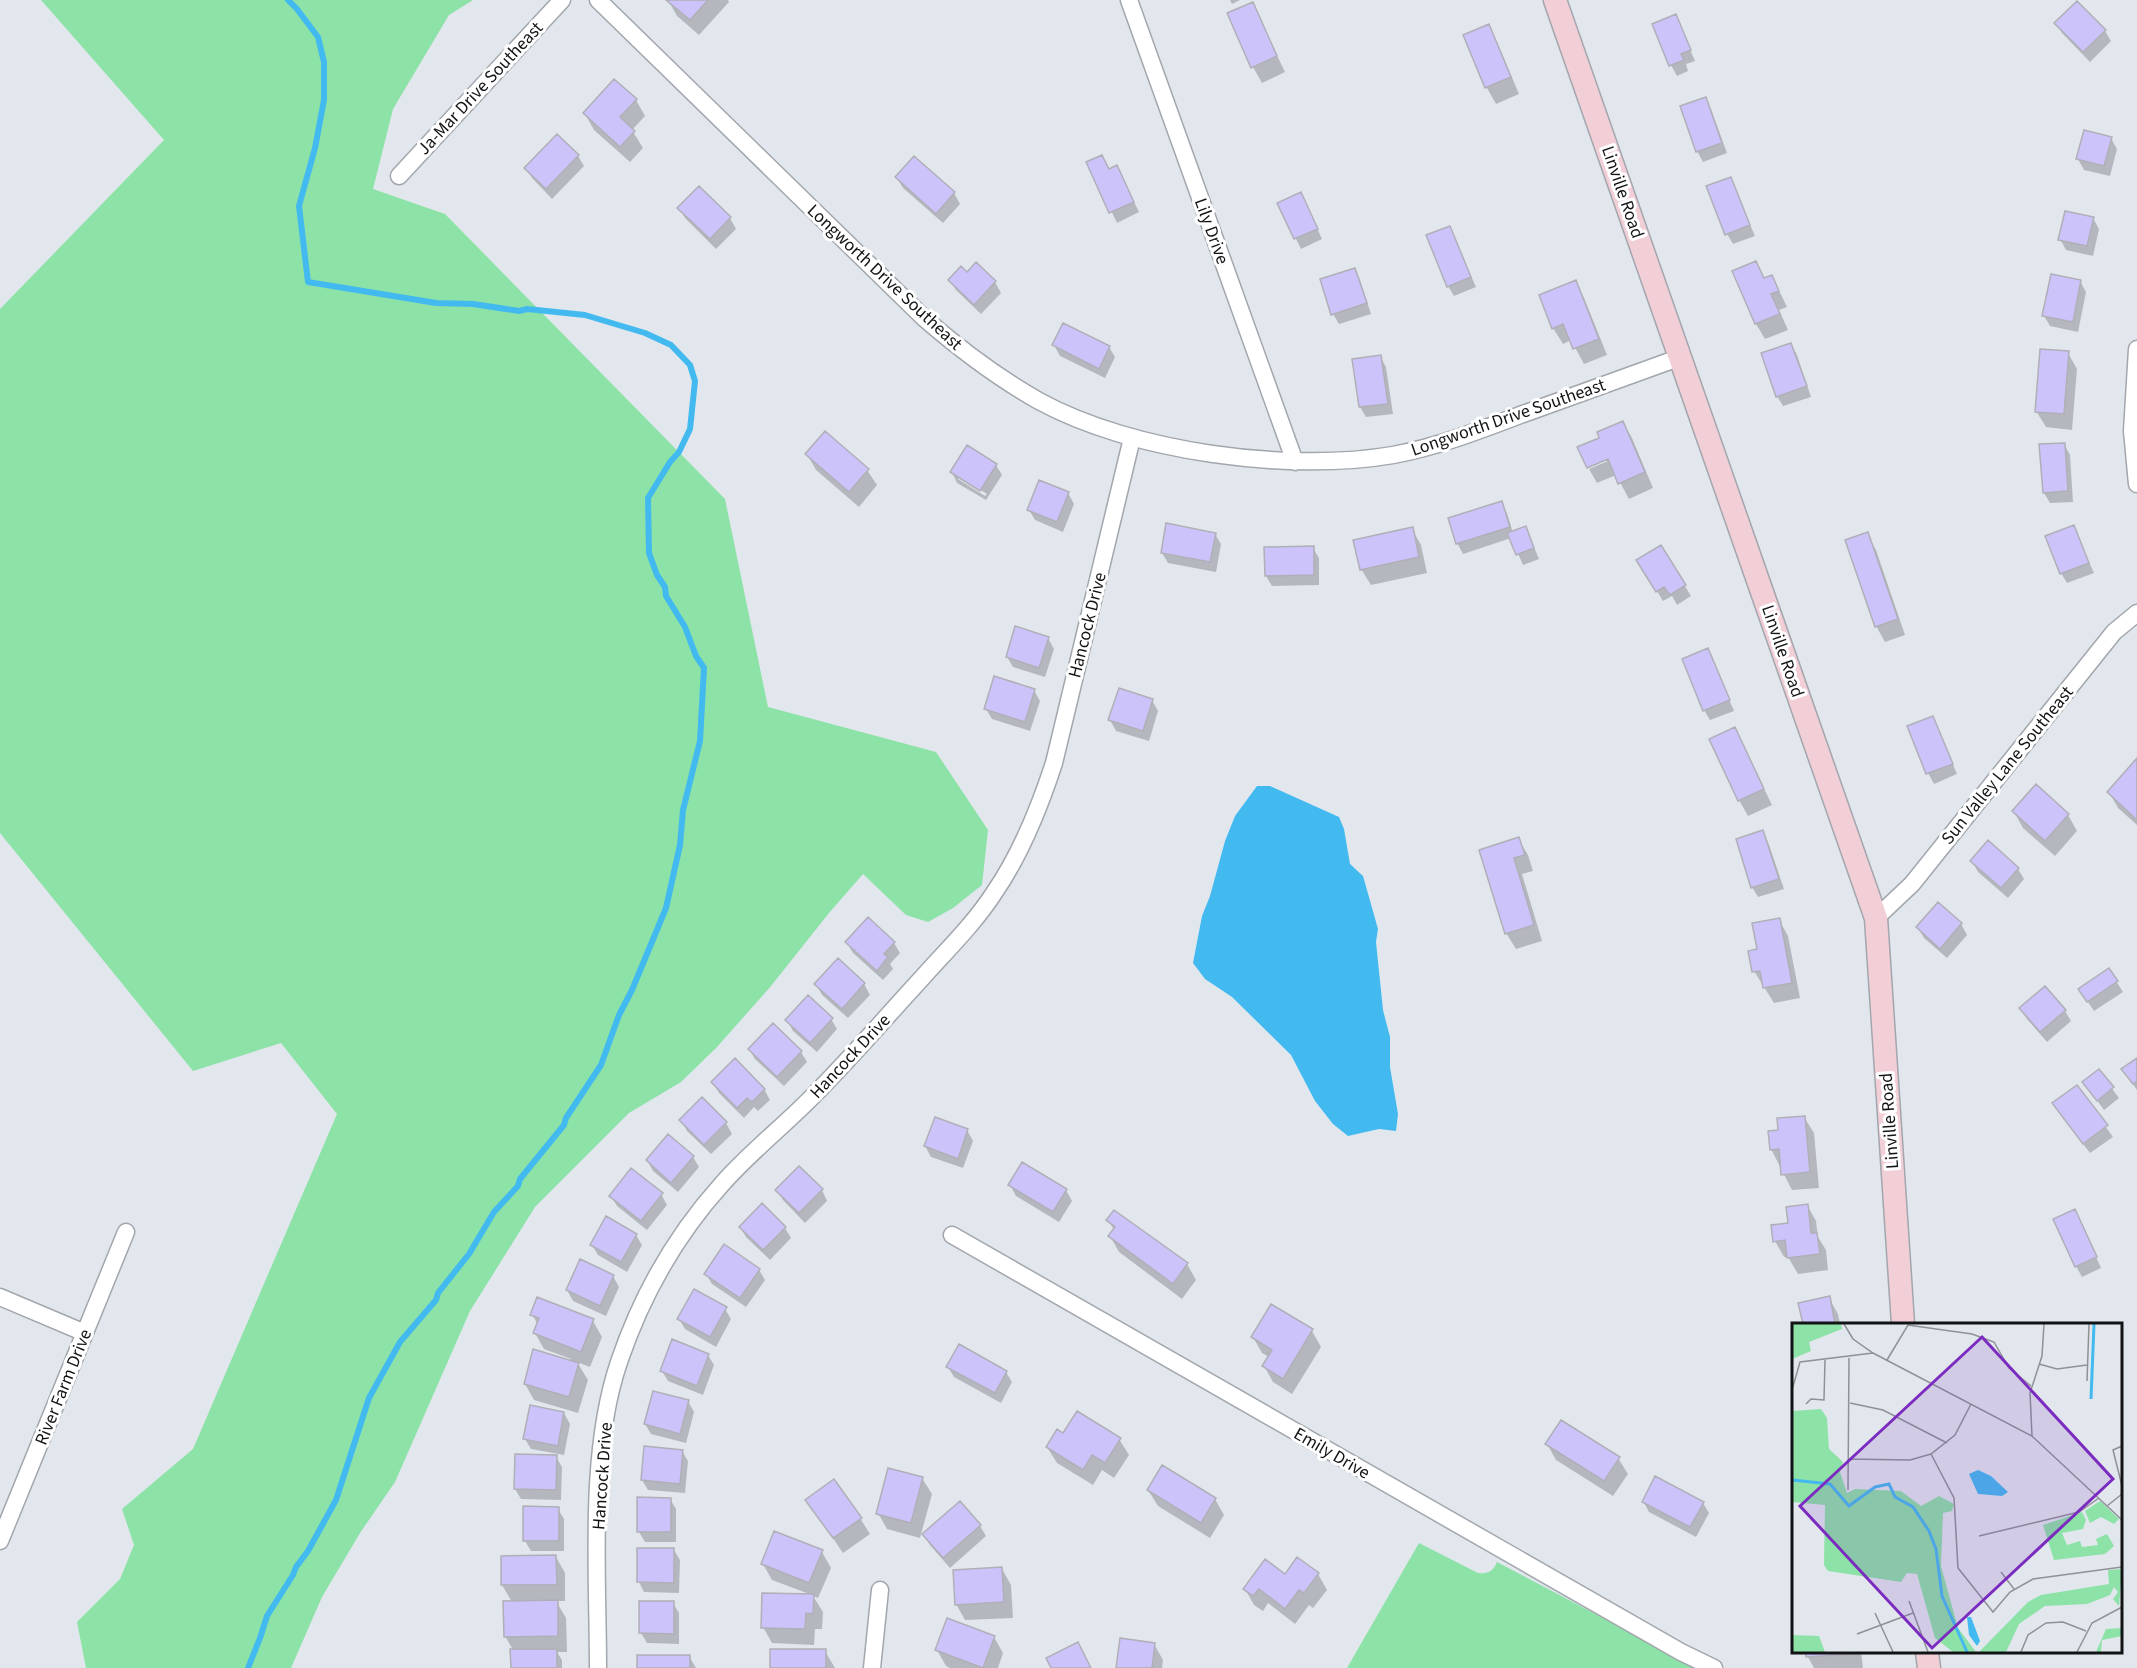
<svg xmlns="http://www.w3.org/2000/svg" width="2137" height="1668" font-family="'Source Sans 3',sans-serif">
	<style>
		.green { fill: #8de2a7 }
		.water { fill: #43baef }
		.shadow { fill: #0003; fill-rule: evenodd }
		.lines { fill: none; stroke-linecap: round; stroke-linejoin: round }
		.stream { stroke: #43baef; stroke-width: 6 }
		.building { fill: #ccc3fa; stroke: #b0afb7; stroke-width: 1.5 }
		.street-casing { stroke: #a2a6ad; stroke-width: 19 }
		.secondary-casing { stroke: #a2a6ad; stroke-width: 25 }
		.street { stroke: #fff; stroke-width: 16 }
		.secondary { stroke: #f2ced7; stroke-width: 22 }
		.labels { text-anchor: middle; stroke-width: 6; stroke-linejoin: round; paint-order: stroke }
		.street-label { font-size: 18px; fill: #111315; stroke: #fff }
		.inset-river { fill: none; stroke: #43baef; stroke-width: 3 }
		.inset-road { fill: none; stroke: #8e9297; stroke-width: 1.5 }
		.view { fill: #7b2cbf; fill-opacity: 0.15; stroke: #7b2cbf; stroke-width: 3 }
		.inset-edge { fill: none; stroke: #111315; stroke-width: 3 }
	</style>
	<rect width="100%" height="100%" fill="#e2e7ee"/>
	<!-- green -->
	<path class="green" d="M41,0H473L449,15L393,109L373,189L445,214L725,499L768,707L936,752L988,830L982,885L953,908L928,922L906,915L863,874L829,913L771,986L717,1047L681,1082L629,1113L535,1207L470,1311L395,1482L360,1533L322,1597L291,1668H86L77,1622L120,1579L134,1545L122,1509L193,1449L337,1114L281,1043L193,1071L0,833V309L164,140Z
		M1419,1543L1478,1573C1489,1574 1493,1571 1497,1562L1698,1668H1347Z"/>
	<!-- water -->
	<path class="water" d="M1257,786H1270L1339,817L1344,829L1350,864L1363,876L1378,929L1376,942L1383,1010L1390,1037V1067L1398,1114L1396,1131L1379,1129L1348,1136L1333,1124L1315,1101L1291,1055L1232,997L1205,979L1193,963L1202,916L1210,896L1225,841L1235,816Z"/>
	<!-- shadow -->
	<path class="shadow" d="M668,0H728L729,2L699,35L677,16Z
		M1230,0H1240L1232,4Z
		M1252,4L1285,72L1262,83L1253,67Z
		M1676,16L1695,61L1686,64L1688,71L1677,76L1671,65Z
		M2056,23L2105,31L2111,41L2090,62L2062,33Z
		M1488,26L1497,42L1519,94L1496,104L1487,88L1465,36Z
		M1705,99L1711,109L1727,153L1703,162L1697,151Z
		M636,100L645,116L632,130L643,148L630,162L594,130L585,114Z
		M558,136L578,156L584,166L552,199L532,178L526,168Z
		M2111,138L2117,149L2110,176L2084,170L2078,159Z
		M914,158L954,193L960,204L943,223L903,188L897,178Z
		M1088,163L1109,170L1117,167L1139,212L1117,223Z
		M1730,179L1755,236L1733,244L1727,234Z
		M699,188L730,218L736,229L716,249L685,218L679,208Z
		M1279,204H1306L1322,239L1301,249Z
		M2093,218L2099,229L2093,256L2066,250L2060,239Z
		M1449,227L1476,287L1454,296L1448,286Z
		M1756,263L1765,279L1772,276L1787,307L1779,310L1788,330L1765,339L1756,324L1734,272Z
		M976,264L995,282L1001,293L981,314L956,290L950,280L967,274Z
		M1355,270L1360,280L1371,314L1339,324L1333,314Z
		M2080,281L2086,292L2078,332L2050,326L2044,316Z
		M1575,282L1584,298L1607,355L1584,364L1571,340L1563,344L1553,328Z
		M1791,344L1797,355L1811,397L1783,406L1777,396Z
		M1054,345L1109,347L1115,357L1105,378L1060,356Z
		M2068,353L2077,369L2072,430L2046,427L2036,411Z
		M1380,356L1386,367L1393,414L1366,417L1360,407L1354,360Z
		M1623,422L1632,438L1653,488L1629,499L1616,475L1597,483L1589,469L1615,458L1601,438Z
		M2064,444L2070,455L2073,502L2050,503L2044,493Z
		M807,454L867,470L877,485L859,507L816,470Z
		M996,465L1002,475L986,500L957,483L952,472ZM958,476L987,494L985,496L958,479Z
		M1068,493L1074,504L1063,532L1035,520L1029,510Z
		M1501,503L1507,513L1513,533L1526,528L1539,559L1523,565L1511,538L1463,554L1457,543Z
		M2073,527L2094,573L2067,583L2061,573Z
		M1412,529L1421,545L1427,573L1371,585L1361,569Z
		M1215,534L1221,544L1216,572L1168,563L1162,553Z
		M1867,534L1876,550L1905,635L1885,642L1876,626Z
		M1661,547L1691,596L1677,605L1672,596L1663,601L1638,560Z
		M1313,548L1319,558V585L1272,586L1266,576Z
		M1048,638L1054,649L1045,677L1013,667L1007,657Z
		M1708,650L1734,711L1710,720L1704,710Z
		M1034,690L1040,701L1030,731L992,719L986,709Z
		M1152,700L1158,711L1149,741L1116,731L1110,720Z
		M1933,718L1957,774L1934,784L1928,773Z
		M1735,729L1772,805L1748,816L1739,800Z
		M2137,761V825L2118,808L2109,792Z
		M2014,812L2068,815L2077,831L2055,856L2023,828Z
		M1763,832L1768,842L1784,889L1758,897L1752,887Z
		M1518,839L1528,855L1533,871L1522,874L1542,941L1516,949L1506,933L1481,851Z
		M1972,861L2018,869L2024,879L2008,898L1978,872Z
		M1938,904L1961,924L1967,935L1947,958L1924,938L1918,928Z
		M1779,920L1788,936L1800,998L1774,1003L1754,971L1759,950Z
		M847,943H894L900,953L890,964L893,969L883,980L853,953Z
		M2109,970L2123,992L2094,1011L2086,999Z
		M816,984H864L870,995L848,1018L822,995Z
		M2021,1009L2065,1011L2071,1021L2047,1042L2027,1019Z
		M831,1019L837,1029L817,1052L793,1031L787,1020Z
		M773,1025L801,1052L807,1062L784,1086L755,1059L749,1049Z
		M2137,1060V1090L2123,1070Z
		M2099,1071L2119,1098L2104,1110L2084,1083Z
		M713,1083L764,1089L770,1100L758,1111L754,1107L744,1118L719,1093Z
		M2077,1087L2113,1137L2090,1153L2060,1114Z
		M702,1099L726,1123L732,1134L711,1154L687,1131L681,1120Z
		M1804,1117L1814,1133L1819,1188L1792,1190L1771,1149L1779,1131Z
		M967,1130L973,1141L963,1168L931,1157L925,1146Z
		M693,1157L699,1167L678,1192L653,1171L647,1160Z
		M1010,1185L1066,1190L1072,1201L1059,1222L1016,1196Z
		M777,1190H822L827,1201L805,1223L783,1200Z
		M661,1194L667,1205L647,1230L617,1206L611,1196Z
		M1807,1205L1816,1221L1818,1237L1826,1250L1828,1270L1798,1274L1788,1257H1784L1775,1241Z
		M1108,1220L1187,1264L1196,1280L1182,1299L1119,1252L1110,1236L1114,1230Z
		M2080,1221L2101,1268L2082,1277L2076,1266Z
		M740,1227L785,1228L791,1238L770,1260L746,1237Z
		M636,1235L642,1245L627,1272L598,1255L592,1245Z
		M759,1270L765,1280L746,1307L712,1284L706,1274Z
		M613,1276L619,1287L606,1316L573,1301L567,1290Z
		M1829,1298L1838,1314L1840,1324H1804L1800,1304Z
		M725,1309L731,1319L716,1347L685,1329L679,1319Z
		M532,1314L593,1321L602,1337L590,1367L577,1362L588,1380L578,1413L534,1400L525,1384L571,1362V1359L544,1349L535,1333L538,1325Z
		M1312,1331L1321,1347L1292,1394L1273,1382L1264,1366L1269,1357L1262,1353L1253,1337Z
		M708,1355L714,1365L703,1395L668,1381L662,1371Z
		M948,1367L1006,1372L1012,1382L1001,1403L954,1377Z
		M688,1401L694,1412L686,1443L651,1434L645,1424Z
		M564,1413L570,1424L564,1455L531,1449L525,1439Z
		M1064,1435L1119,1439L1129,1455L1114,1478L1102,1470L1093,1485L1057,1463L1047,1447Z
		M1547,1444L1618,1458L1628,1474L1613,1496L1556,1460Z
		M682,1451L688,1461L685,1493L648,1490L642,1480Z
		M556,1457L562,1467L561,1500L521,1499L515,1489Z
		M922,1478L932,1494L920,1538L887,1529L878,1513Z
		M1148,1490L1215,1499L1224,1515L1210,1538L1158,1506Z
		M670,1499L676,1509V1542H645L639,1532Z
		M807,1500L860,1518L870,1534L843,1553Z
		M1643,1501L1703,1503L1709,1513L1696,1537L1649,1512Z
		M960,1503L980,1526L986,1536L950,1568L930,1545L924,1535Z
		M558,1509L564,1519V1551H531L525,1541Z
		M674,1550L680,1560L679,1593L644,1592L639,1582Z
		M822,1552L831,1568L818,1598L813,1596L823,1612L822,1629H815L814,1645L772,1643L763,1627L812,1595L772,1580L763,1564Z
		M502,1557H556L565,1573V1601H556L566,1618L567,1652H557L562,1660V1668H512L513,1650L505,1636L512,1602L502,1585Z
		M1002,1569L1011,1585L1013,1618L965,1620L956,1604Z
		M1318,1574L1327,1590L1313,1608L1309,1605L1295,1624L1268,1603L1263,1611L1254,1605L1245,1589L1285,1576Z
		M641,1603H673L679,1613V1644L647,1643L641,1633Z
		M994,1637L1003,1653L998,1668H950L946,1666L937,1650Z
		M1154,1644L1163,1660L1162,1668H1118Z
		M825,1651L835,1668H772Z
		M1808,1652H1861L1863,1668H1814L1808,1657Z
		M689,1656L696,1668H638Z"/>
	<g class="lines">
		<!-- stream -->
		<path class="stream" d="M248,1668L260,1638L267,1616L293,1575L296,1567L308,1551L336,1500L369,1398L400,1342L436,1300L438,1293L469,1254L494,1212L518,1186L520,1179L564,1125L566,1118L601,1065L619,1015L632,990L666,908L680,845L683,810L700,741L704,668L696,656L685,627L666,596L665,587L657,575L649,553L648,498L670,462L679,452L690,429L695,381L690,365L671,345L645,333L585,315L527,309L519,311L473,304L436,303L308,282L299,206L315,148L324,100V62L318,37L297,9L288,0"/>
	</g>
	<!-- building -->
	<path class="building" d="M666,0H708L690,20Z
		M2077,1L2106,30L2083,52L2054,23Z
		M1253,2L1277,56L1251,68L1227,13Z
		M1676,14L1691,50L1681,54L1684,60L1669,66L1652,24Z
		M1489,24L1511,77L1485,88L1463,35Z
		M614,79L637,99L620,117L635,131L620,147L583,113Z
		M1706,97L1722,143L1696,152L1680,106Z
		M2084,130L2112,137L2104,166L2076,159Z
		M557,134L579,155L546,189L524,168Z
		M1102,155L1109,169L1117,165L1134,202L1109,213L1086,162Z
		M914,156L955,192L936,214L895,177Z
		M1731,177L1750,225L1725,235L1706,186Z
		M699,186L731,217L710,239L677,208Z
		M1301,192L1318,229L1294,239L1277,203Z
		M2065,211L2094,217L2087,246L2058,240Z
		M1450,226L1471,277L1447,287L1426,235Z
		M1756,261L1764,278L1772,275L1779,291L1771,294L1780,314L1755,324L1732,271Z
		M976,262L996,281L974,305L948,280L961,266L967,272Z
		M1355,268L1367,303L1331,315L1320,279Z
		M2051,274L2081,280L2073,322L2042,316Z
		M1576,280L1599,339L1573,349L1563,324L1552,329L1539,295Z
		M1063,323L1110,346L1099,369L1052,345Z
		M1791,343L1807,386L1776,397L1761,353Z
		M2040,349L2069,351L2064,414L2035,412Z
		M1381,355L1388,404L1359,407L1352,359Z
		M1623,421L1645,472L1618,484L1608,459L1587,468L1577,447L1599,438L1597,432Z
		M825,431L869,469L849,492L805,454Z
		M2065,443L2068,491L2043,493L2039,444Z
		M967,445L997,464L980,491L950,472Z
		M1039,480L1069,492L1057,522L1027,510Z
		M1502,501L1510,527L1456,544L1448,518Z
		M1166,523L1216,533L1210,562L1161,553Z
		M2074,525L2089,563L2060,574L2045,536Z
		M1526,526L1534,548L1516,555L1507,533Z
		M1413,527L1419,557L1360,570L1353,540Z
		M1868,532L1898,619L1875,627L1845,540Z
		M1661,545L1686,585L1670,595L1664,587L1656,592L1636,560Z
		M1314,546V575L1265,576L1264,547Z
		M1015,626L1049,637L1039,668L1006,657Z
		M1708,648L1730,700L1703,711L1682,659Z
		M994,676L1035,689L1025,722L984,709Z
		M1119,688L1153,699L1143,731L1108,720Z
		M1933,716L1953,764L1926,774L1907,726Z
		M1735,727L1764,789L1738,801L1709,739Z
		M2137,758V820L2107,792Z
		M2036,784L2069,814L2045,841L2012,811Z
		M1763,830L1779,879L1751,888L1736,839Z
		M1519,837L1525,855L1514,858L1534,925L1505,934L1479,850Z
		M1988,840L2019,868L2001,888L1970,861Z
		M1938,902L1962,923L1940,949L1916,927Z
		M868,917L895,942L884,954L888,957L877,971L845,942Z
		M1780,918L1792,983L1763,988L1760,971L1752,972L1748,951L1757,949L1752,923Z
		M838,958L865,983L842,1009L814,984Z
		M2109,968L2118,981L2087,1002L2078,989Z
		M2045,986L2066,1010L2040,1032L2019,1008Z
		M808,995L833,1018L810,1043L785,1020Z
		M773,1023L802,1051L777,1077L748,1049Z
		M735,1058L765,1089L752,1102L747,1098L737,1108L711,1082Z
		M2137,1058V1081L2133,1084L2121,1069Z
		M2099,1069L2114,1087L2097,1101L2082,1082Z
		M2077,1085L2108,1125L2083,1144L2052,1103Z
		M702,1097L727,1122L704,1145L679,1120Z
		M1805,1116L1810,1172L1781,1175L1779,1149L1770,1150L1768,1131L1778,1130L1777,1118Z
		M935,1117L968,1129L958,1159L924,1146Z
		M668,1134L694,1156L671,1183L646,1160Z
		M1022,1162L1067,1189L1053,1212L1008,1185Z
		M799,1166L823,1189L799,1213L775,1190Z
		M631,1168L663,1193L641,1221L609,1196Z
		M762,1203L786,1227L763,1250L739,1227Z
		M1808,1204L1811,1233H1817L1820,1254L1787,1258L1785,1240L1773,1242L1771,1225L1788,1223L1786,1207Z
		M2075,1209L2097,1257L2075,1267L2053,1219Z
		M1114,1210L1188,1263L1173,1284L1108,1236L1115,1227L1106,1220Z
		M606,1216L637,1234L621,1262L590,1245Z
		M724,1244L760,1269L740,1298L704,1274Z
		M580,1259L614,1275L600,1306L566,1290Z
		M694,1289L727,1307L710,1337L677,1319Z
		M1830,1296L1835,1324H1803L1798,1303Z
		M537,1297L594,1319L581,1352L533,1333L539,1318L530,1315Z
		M1271,1304L1313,1329L1283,1379L1262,1366L1272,1350L1251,1337Z
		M672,1339L709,1354L697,1386L660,1371Z
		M959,1344L1007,1371L995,1393L946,1367Z
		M533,1349L579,1363L569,1397L524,1384Z
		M653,1391L689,1400L680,1434L644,1424Z
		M530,1405L564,1412L558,1446L523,1439Z
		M1077,1411L1121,1438L1105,1463L1092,1455L1083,1470L1046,1447L1057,1429L1063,1433Z
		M1561,1420L1620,1457L1604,1481L1545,1444Z
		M644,1446L683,1450L680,1484L641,1480Z
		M515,1454L557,1455L556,1490L514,1489Z
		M1162,1465L1216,1498L1201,1523L1147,1490Z
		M888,1468L923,1477L911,1523L876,1514Z
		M1655,1476L1704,1502L1690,1527L1642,1502Z
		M834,1479L862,1518L833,1538L805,1500Z
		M637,1497L671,1498V1532H637Z
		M960,1501L981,1525L943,1558L922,1534Z
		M523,1506L559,1507V1541H523Z
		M774,1531L823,1550L809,1583L761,1564Z
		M637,1548H674V1583L637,1582Z
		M556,1555L557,1585H501V1556Z
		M1297,1557L1319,1573L1304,1593L1299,1590L1285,1609L1259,1589L1253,1596L1243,1589L1265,1559L1285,1574Z
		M1002,1567L1004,1602L955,1605L953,1570Z
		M762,1593L814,1594L813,1614L806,1613L805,1629L761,1628Z
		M558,1600V1636L504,1637L503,1601Z
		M639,1601H674V1634L639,1633Z
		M947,1618L995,1636L983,1668L935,1650Z
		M1120,1638L1155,1643L1152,1668H1116Z
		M1078,1642L1091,1668H1051L1046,1658Z
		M510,1649H557V1668H511Z
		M770,1649H826V1668H770Z
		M1806,1652H1854V1654L1806,1657Z
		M637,1655H690V1668H637Z"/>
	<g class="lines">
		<!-- street casing -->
		<g class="street-casing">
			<path id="street" d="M598,0L925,319C961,350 998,378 1039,401C1132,452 1289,473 1393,455C1437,447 1481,430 1523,414C1575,395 1628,376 1681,357
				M1129,0L1295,462
				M399,176L562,0
				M2137,349L2132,431L2137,484
				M1876,918L1912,884L2114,632L2137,613
				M952,1235L1681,1652L1714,1668
				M0,1297L85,1333
				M0,1541L126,1232
				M598,1668C598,1572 588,1453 619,1362C641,1297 676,1235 722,1184C750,1152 784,1126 814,1095C851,1058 886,1017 922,978C946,951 974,924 994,893C1021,854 1039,809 1054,763L1132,438
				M872,1668L880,1590"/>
		</g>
		<!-- secondary casing -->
		<g class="secondary-casing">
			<path id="secondary" d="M1555,0L1876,918L1903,1324
				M1927,1652L1929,1668"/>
		</g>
		<!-- street -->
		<use href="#street" class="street"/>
		<!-- secondary -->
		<use href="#secondary" class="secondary"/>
	</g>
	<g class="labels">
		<!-- street labels -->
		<g class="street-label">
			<text transform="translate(480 88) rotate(-47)" y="6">Ja-Mar Drive Southeast</text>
			<text transform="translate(1623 192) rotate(71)" y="6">Linville Road</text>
			<text transform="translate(1212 231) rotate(70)" y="6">Lily Drive</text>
			<text transform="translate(885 277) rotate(43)" y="6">Longworth Drive Southeast</text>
			<text transform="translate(1508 417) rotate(-19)" y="6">Longworth Drive Southeast</text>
			<text transform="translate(1087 625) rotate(-76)" y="6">Hancock Drive</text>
			<text transform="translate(1783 651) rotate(71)" y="6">Linville Road</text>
			<text transform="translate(2007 765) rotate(-51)" y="6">Sun Valley Lane Southeast</text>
			<text transform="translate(850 1056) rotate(-47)" y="6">Hancock Drive</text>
			<text transform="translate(1889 1121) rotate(-94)" y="6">Linville Road</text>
			<text transform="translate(63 1387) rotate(-68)" y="6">River Farm Drive</text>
			<text transform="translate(1332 1453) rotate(30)" y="6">Emily Drive</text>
			<text transform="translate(602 1476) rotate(-86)" y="6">Hancock Drive</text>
		</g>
	</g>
	<!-- overview -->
	<g transform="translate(1792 1323)">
		<rect width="330" height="330" fill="#e2e7ee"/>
		<path d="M0,1H49L50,6L17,19L19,28L0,36ZM29,86L35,95L37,126L51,139L48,149L55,170L63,166L109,168L129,183L147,173L162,181L160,188L151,190L149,243L166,305L184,329H161L143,315L125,251L115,250L109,259L36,248L32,242L33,182L0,179V88ZM308,178L327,196L322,201L309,194L298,200L293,188ZM290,189L294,197L291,206L270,210L275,222L288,218L290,224L306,222L304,216L315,211L322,223L313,231L262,237L251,202ZM330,246L327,283L321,276L326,269L322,264L318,272L295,281L253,283L227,301L214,329H187L236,279L249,272L317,261L316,247ZM330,305V313L310,317L309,329H304L314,306ZM0,312L27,313L33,329H0Z" fill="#8de2a7"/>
		<path d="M186,147L199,153L216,169L210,173L186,171L177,151ZM175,294H179L188,318L185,323L177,312Z" fill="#43baef"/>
		<path class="inset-river" d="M299,76L302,1M0,157L38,161L57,183L83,164L97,161L103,174L121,184L137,208L144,226L150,273L175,329"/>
		<path class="inset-road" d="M52,1L61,16L81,30L240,113L330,197M95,37L116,2L180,11L202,19L217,45L239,63M247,41L265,46L295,42M295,58L297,1M0,67L8,39L81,30M58,80L91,87L155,120M14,81L19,76L32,77L33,37M240,113L238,70L250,33L252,1M330,123L321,127L330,163M139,131L162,175L166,245L201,289L218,269L241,256L330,244M56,136L118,137L139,131L163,112L179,81M56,167L57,35M315,183L330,171M187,213L287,189L307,175M209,249L222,266M117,278L136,329M83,290L101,329M65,311L121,290M229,329L236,312L254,300L271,299L294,308M285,329L300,300L330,284"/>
		<path class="view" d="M190,14L321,156L140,325L8,183Z"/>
		<rect width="330" height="330" class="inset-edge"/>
	</g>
</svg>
